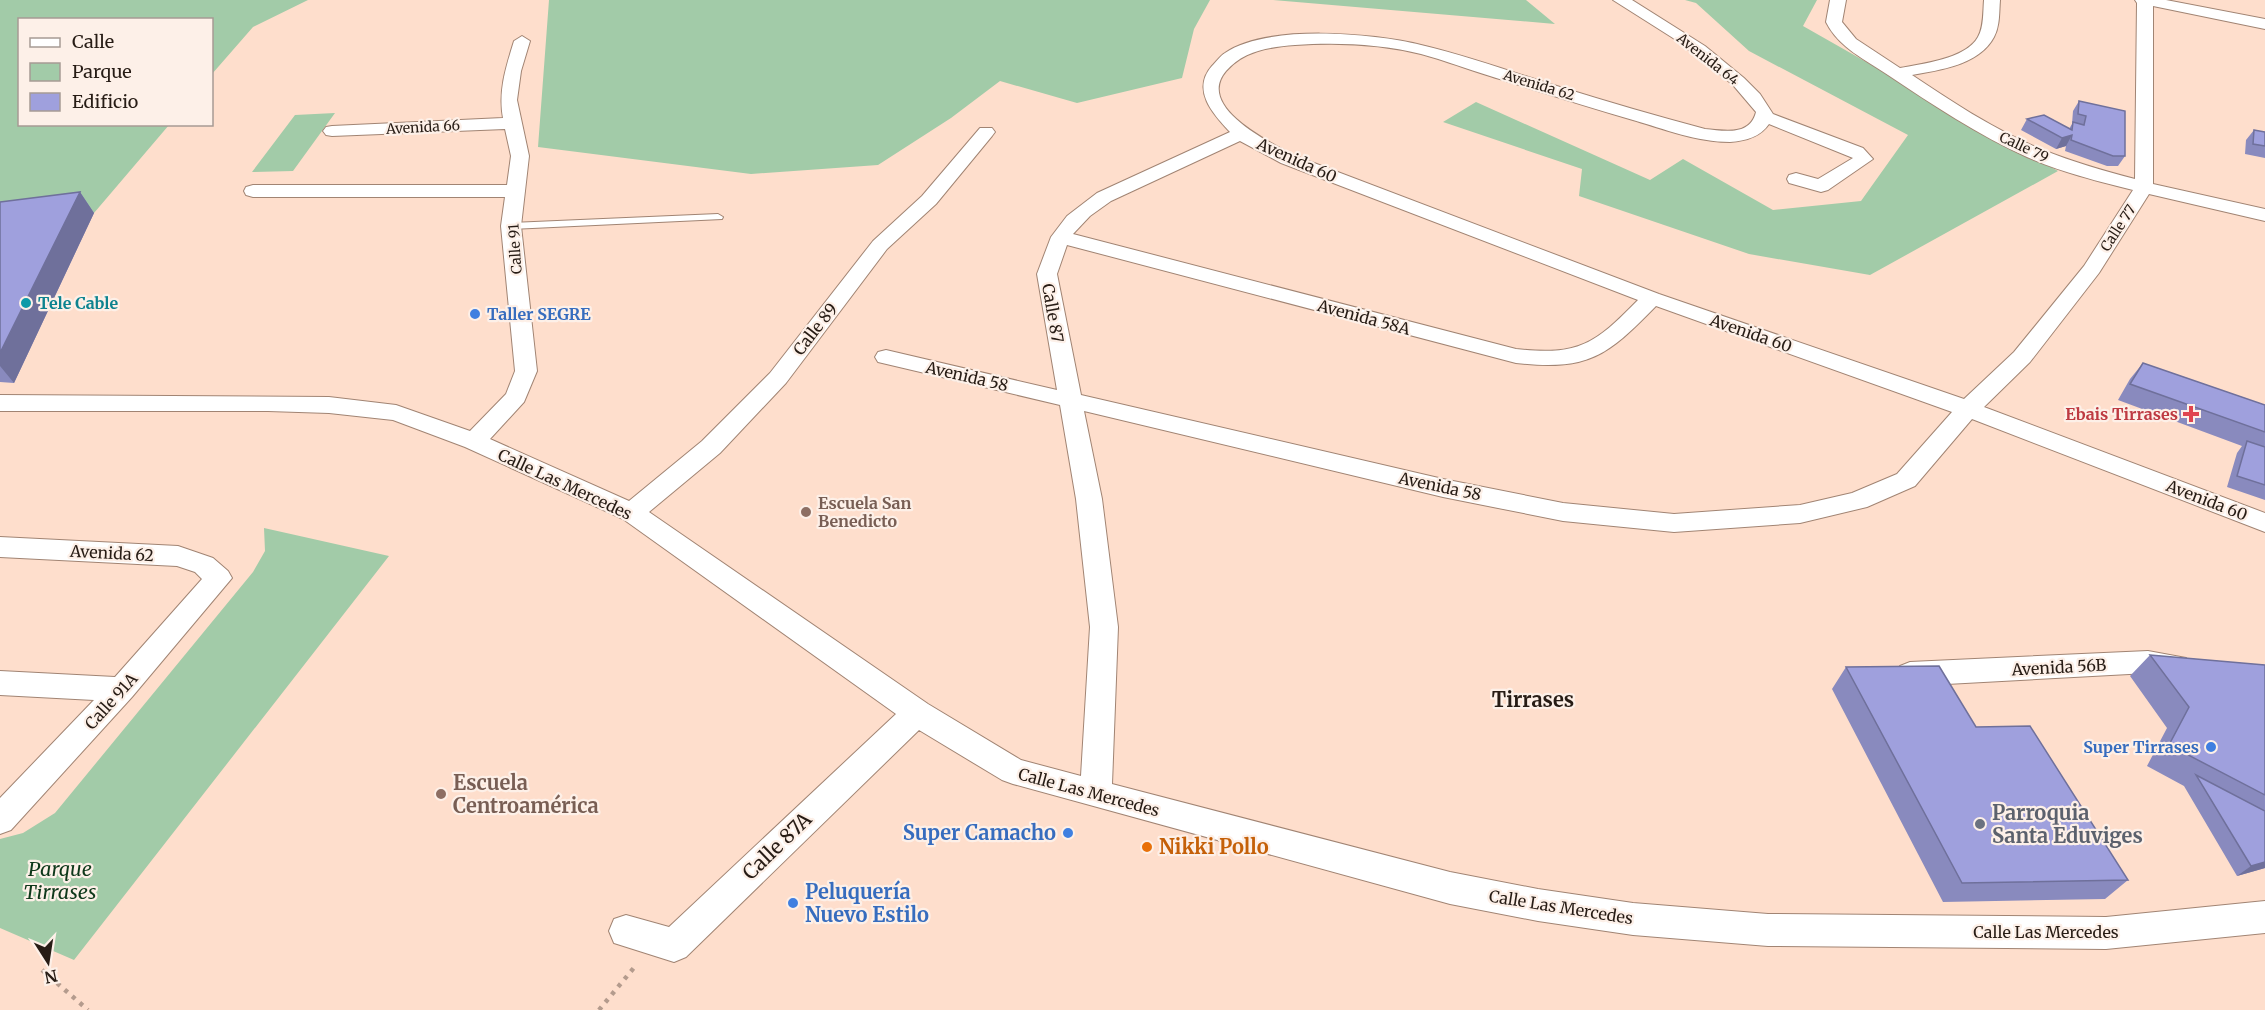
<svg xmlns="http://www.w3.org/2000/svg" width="2265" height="1010" font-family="Merriweather,serif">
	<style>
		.green { fill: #a2cba8 }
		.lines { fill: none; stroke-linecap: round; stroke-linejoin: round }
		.lane-casing { stroke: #a18473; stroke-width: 2 }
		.street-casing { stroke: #a18473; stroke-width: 2 }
		.path { stroke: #b49b8d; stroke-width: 4.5; stroke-dasharray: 4 6; stroke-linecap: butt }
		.lane { fill: #fff; fill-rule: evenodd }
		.street { fill: #fff; fill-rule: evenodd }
		.wall { fill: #898abe }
		.shaded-wall { fill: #6f709b }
		.building { fill: #9fa0dd; stroke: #6f709b; stroke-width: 1.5 }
		.culture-dot { fill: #0f9aa8; stroke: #fdf0e8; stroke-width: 2 }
		.shop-dot { fill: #3f7fe0; stroke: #fdf0e8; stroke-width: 2 }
		.health-dot { fill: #e0444e; stroke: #fdf0e8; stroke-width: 2 }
		.education-dot { fill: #8d6e63; stroke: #fdf0e8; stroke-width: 2 }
		.worship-dot { fill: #6b7280; stroke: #fdf0e8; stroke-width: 2 }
		.food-dot { fill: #e8710a; stroke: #fdf0e8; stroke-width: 2 }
		.labels { text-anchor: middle; stroke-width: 4.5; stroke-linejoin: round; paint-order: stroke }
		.far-street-label { font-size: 14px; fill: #271c15; stroke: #fdf0e8 }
		.street-label { font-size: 16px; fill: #271c15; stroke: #fdf0e8 }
		.culture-label { font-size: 16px; font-weight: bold; fill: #0d838f; stroke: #fdf0e8; text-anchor: start }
		.shop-label { font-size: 16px; font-weight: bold; fill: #366cbe; stroke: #fdf0e8; text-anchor: start }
		.health-label { font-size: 16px; font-weight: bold; fill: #be3a42; stroke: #fdf0e8; text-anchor: end }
		.education-label { font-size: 16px; font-weight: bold; fill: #785e54; stroke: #fdf0e8; text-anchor: start }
		.quarter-label { font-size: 20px; font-weight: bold; fill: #271c15; stroke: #fdf0e8 }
		.near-education-label { font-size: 20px; font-weight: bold; fill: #785e54; stroke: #fdf0e8; text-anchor: start }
		.near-worship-label { font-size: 20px; font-weight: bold; fill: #5b616d; stroke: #fdf0e8; text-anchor: start }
		.near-shop-label { font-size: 20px; font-weight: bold; fill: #366cbe; stroke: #fdf0e8; text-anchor: end }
		.near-street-label { font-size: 20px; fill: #271c15; stroke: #fdf0e8 }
		.near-food-label { font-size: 20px; font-weight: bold; fill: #c56008; stroke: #fdf0e8; text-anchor: start }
		.near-park-label { font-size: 20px; font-style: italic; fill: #0e381a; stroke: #fdf0e8 }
	</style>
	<rect width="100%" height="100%" fill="#fedecc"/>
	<!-- green -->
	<path class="green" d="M0,0H308L253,27L212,74V20H20V124L169,125L94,213L0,226Z
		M549,0H1210L1194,29L1182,78L1077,103L1000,81L951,118L878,165L751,174L538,147Z
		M1273,0H1526L1555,24Z
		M1685,0H1817L1803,26L2058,171L1870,275L1749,254L1579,196L1582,169L1443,122L1476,102L1650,180L1683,159L1773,210L1861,201L1908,135L1749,51L1696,3Z
		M335,113L293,171L252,172L295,115Z
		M264,528L389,556L74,960L0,928V839L23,833L55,813L253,572L265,551Z"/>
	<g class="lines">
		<!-- lane casing -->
		<g class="lane-casing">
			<path id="lane" d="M718,214L723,217L722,219L511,229L506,226L511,223Z"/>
		</g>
		<!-- street casing -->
		<g class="street-casing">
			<path id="street" d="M1613,0H1632L1705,46L1744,78L1760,94L1773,114L1863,148L1873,159L1828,190L1821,192L1789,183L1787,179L1789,175L1796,173L1818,179L1853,158L1769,124C1760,137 1746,141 1730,142C1697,142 1664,129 1633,120C1585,106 1538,91 1490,76C1467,69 1444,60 1421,54C1381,44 1336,42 1295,45C1269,47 1243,51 1226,71C1195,107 1271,143 1293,155L1659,294L1964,399L2014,352L2084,266L2133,190C2097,181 2061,172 2027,157C1978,135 1933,105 1888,75C1866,60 1839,48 1826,22L1830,0H1846L1842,22L1856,39L1900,68C1921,64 1966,59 1978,37C1984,27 1983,12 1984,0H2000C1999,12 2000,26 1994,37C1979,65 1940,70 1912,75C1954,103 1996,131 2043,150C2073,162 2104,171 2135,179L2137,3L2135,0H2166L2265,19V29L2153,6V184L2265,209V221L2149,194L2099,273L2030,362L1984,407L2265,513V532L1972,419L1915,486L1867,507L1800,523L1674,532L1563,521L1443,497L1084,411L1102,499L1118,627L1112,784L1450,872L1538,889L1633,903L1768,914L2106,917L2265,901V933L2106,949L1768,946L1633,935L1538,921L1450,904L1013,784L1002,780L919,730L686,957L674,962L614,943L609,931L614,919L626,915L669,927L896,714L623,519L465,447L393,420L329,413L268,411H0V395L329,397L396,405L470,431L506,394L515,371L501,226L505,197H253L246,195L244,191L246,187L253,185H507L511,156L505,129L332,136L326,135L323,131L326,127L332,126L503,118C498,91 506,67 514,41L522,36L530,41L521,71L517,100L529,156L521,226L537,371L524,402L490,439L629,501L702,441L770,373L873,241L922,196L980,128H992L995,132L992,136L936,204L887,249L786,383L720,453L649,512L928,704L1021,760L1081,776L1090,627L1076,499L1060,405L878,362L875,357L878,352L886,350L1057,390L1037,274L1051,237L1067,216L1097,193L1230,132C1213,114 1191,90 1212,66C1216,62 1220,56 1225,53C1267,24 1372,33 1421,45C1468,56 1514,73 1560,87C1608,102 1656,116 1705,129C1725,131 1750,136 1756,112L1733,85L1714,69L1673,38ZM1240,141L1281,163L1638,300C1595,344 1579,356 1516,349L1073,234L1090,216L1111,201ZM1067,245L1516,363C1589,371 1607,356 1656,306L1952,412L1897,474L1852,493L1800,505L1674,514L1563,503L1443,479L1081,395L1057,274Z
				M0,537L178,546L213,558L228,571L232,578L132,697L11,830L0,834V798L94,700L0,695V671L115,677L202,579L195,572L177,566L0,557Z
				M2148,651L2186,658L2190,666L2186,674L2176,678L2148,673L1910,686L1900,682L1895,674L1900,666L1910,662Z"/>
		</g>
		<!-- path -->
		<path class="path" d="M42,970L88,1010
			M599,1010L637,964"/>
		<!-- lane -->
		<use href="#lane" class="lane"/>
		<!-- street -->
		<use href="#street" class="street"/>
	</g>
	<!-- wall -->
	<path class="wall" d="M2079,101L2125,156L2118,166H2107L2065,151L2066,146L2056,149L2021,130L2027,119L2069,129L2072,124L2073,111Z
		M2254,130L2265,132V158L2245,154L2246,140Z
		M80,192L94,213L14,383L0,382V202Z
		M2143,363L2265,405V500L2227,487L2237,453L2242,446L2118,400L2130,379Z
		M2150,655L2265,665V868L2237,876L2184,786L2147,766L2167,728L2130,676Z
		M1846,667L1976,727L2128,880L2105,899L1943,902L1832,689Z"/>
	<!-- shaded-wall -->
	<path class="shaded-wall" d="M2072,135L2066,146L2056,149L2062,138Z
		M80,192L94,213L14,383L0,366V353Z
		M2265,862V868L2237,876L2251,866Z"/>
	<!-- building -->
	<path class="building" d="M2079,101L2125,111V156H2113L2071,140L2072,135L2062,138L2027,119L2044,115L2072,130L2073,122L2084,125L2086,116L2078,114Z
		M2254,130L2265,132V146L2253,144Z
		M80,192L0,353V202Z
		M2143,363L2265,405V432L2130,384Z
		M2247,441L2265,447V485L2237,476Z
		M2150,655L2265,665V795L2169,745L2189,707Z
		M1939,666L1976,727L2030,726L2128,880L1962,883L1846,667Z
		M2196,775L2265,811V862L2251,866Z"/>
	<!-- markers -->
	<circle class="culture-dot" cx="26" cy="303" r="6"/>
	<g class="shop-dot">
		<circle cx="475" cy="314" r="6"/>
		<circle cx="2211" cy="747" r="6"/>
		<circle cx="1068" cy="833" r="6"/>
		<circle cx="793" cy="903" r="6"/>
	</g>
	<path class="health-dot" d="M2188 405h6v6h6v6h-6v6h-6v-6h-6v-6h6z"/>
	<g class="education-dot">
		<circle cx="806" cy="512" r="6"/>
		<circle cx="441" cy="794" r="6"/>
	</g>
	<circle class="worship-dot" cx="1980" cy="824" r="6"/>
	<circle class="food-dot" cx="1147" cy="847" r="6"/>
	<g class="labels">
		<!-- far-street labels -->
		<g class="far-street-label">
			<text transform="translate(1708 59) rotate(38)" y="5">Avenida 64</text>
			<text transform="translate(1539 85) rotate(17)" y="5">Avenida 62</text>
			<text transform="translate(423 127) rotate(-3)" y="5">Avenida 66</text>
			<text transform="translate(2024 147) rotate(25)" y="5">Calle 79</text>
			<text transform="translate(2118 228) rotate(-57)" y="5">Calle 77</text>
			<text transform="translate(515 249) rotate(-94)" y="5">Calle 91</text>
		</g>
		<!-- street labels -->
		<g class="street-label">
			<text transform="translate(1297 160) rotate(24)" y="6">Avenida 60</text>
			<text transform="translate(1053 313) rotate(80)" y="6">Calle 87</text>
			<text transform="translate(1364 317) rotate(15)" y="6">Avenida 58A</text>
			<text transform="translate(815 329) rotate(-52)" y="6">Calle 89</text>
			<text transform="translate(1751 333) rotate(19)" y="6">Avenida 60</text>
			<text transform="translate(967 376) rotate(13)" y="6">Avenida 58</text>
			<text transform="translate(565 484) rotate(25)" y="6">Calle Las Mercedes</text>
			<text transform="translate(1440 486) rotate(12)" y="6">Avenida 58</text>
			<text transform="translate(2207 500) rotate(21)" y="6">Avenida 60</text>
			<text transform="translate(112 553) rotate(3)" y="6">Avenida 62</text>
			<text transform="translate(2059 667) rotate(-3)" y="6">Avenida 56B</text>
			<text transform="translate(111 701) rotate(-48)" y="6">Calle 91A</text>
			<text transform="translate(1089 792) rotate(15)" y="6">Calle Las Mercedes</text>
			<text transform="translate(1561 907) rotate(9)" y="6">Calle Las Mercedes</text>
			<text x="2046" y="938">Calle Las Mercedes</text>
		</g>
		<!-- culture labels -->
		<g class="culture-label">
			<text x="38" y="309">Tele Cable</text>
		</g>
		<!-- shop labels -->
		<g class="shop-label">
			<text x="487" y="320">Taller SEGRE</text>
			<text x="2199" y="753" text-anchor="end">Super Tirrases</text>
		</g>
		<!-- health labels -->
		<g class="health-label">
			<text x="2178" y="420">Ebais Tirrases</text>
		</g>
		<!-- education labels -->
		<g class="education-label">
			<text x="818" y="509">Escuela San<tspan x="818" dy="18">Benedicto</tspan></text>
		</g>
		<!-- quarter labels -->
		<g class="quarter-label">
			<text x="1533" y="707">Tirrases</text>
		</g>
		<!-- near-education labels -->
		<g class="near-education-label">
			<text x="453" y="790">Escuela<tspan x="453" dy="23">Centroamérica</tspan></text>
		</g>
		<!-- near-worship labels -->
		<g class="near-worship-label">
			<text x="1992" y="820">Parroquia<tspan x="1992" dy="23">Santa Eduviges</tspan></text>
		</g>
		<!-- near-shop labels -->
		<g class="near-shop-label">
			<text x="1056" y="840">Super Camacho</text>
			<text x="805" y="899" text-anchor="start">Peluquería<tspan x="805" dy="23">Nuevo Estilo</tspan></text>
		</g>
		<!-- near-street labels -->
		<g class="near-street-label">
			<text transform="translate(777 846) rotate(-44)" y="7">Calle 87A</text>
		</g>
		<!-- near-food labels -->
		<g class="near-food-label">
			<text x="1159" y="854">Nikki Pollo</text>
		</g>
		<!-- near-park labels -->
		<g class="near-park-label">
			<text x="60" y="876">Parque<tspan x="60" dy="23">Tirrases</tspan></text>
		</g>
	</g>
	<!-- legend -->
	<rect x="18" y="18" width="195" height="108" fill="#fdf0e8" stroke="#a79b94" stroke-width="1.5"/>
	<rect x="30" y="38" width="30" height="9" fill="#ffffff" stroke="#a79b94" stroke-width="1.5"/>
	<text x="72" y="48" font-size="18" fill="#271c15">Calle</text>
	<rect x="30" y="63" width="30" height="18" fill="#a2cba8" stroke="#a79b94" stroke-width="1.5"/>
	<text x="72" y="78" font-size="18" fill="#271c15">Parque</text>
	<rect x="30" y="93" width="30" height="18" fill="#9fa0dd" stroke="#a79b94" stroke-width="1.5"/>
	<text x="72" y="108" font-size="18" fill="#271c15">Edificio</text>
	<!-- north arrow -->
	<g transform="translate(48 962) rotate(168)" stroke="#fdf0e8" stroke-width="4.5" paint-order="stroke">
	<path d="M0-4.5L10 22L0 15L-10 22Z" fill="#271c15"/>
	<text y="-9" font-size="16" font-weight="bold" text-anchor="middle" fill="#271c15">N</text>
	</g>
</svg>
